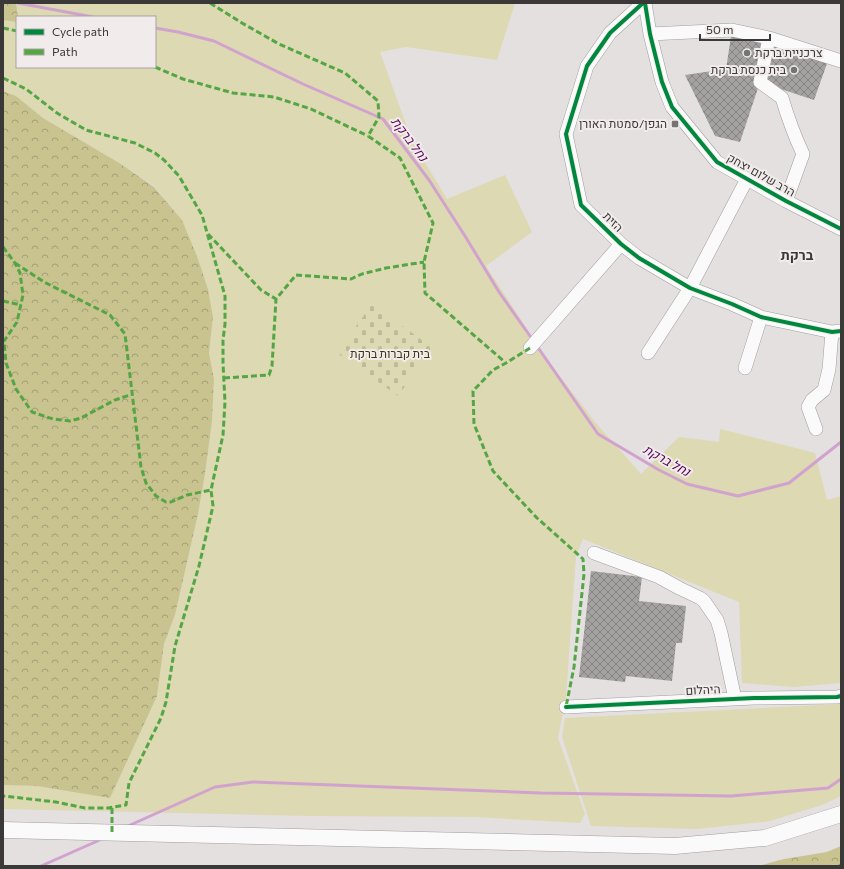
<svg xmlns="http://www.w3.org/2000/svg" width="844" height="869" font-family="Commissioner,Heebo,sans-serif">
	<style>
		.green { fill: #dcd9b3 }
		.forest { fill: url(#forest-crowns) }
		.cemetery { fill: url(#cemetery-stones) }
		.lines { fill: none; stroke-linecap: round; stroke-linejoin: round }
		.stream { stroke: #d2a2ce; stroke-width: 3 }
		.building { fill: url(#building-cross-hatch) }
		.minor-casing { stroke: #a09e9e; stroke-width: 14 }
		.major-casing { stroke: #a09e9e; stroke-width: 17 }
		.minor { stroke: #fbfafa; stroke-width: 13 }
		.major { stroke: #fbfafa; stroke-width: 16 }
		.quiet { stroke: #54a645; stroke-width: 3; stroke-dasharray: 6 3; stroke-linecap: butt }
		.cycleway-casing { stroke: #f1eceb; stroke-width: 6 }
		.cycleway { stroke: #00873e; stroke-width: 4 }
		.poi-dot { fill: #767372; stroke: #f1eceb; stroke-width: 1.5 }
		.labels { text-anchor: middle; stroke-width: 4; stroke-linejoin: round; paint-order: stroke }
		.poi-label { font-size: 12px; fill: #3b3938; stroke: #f1eceb; text-anchor: end }
		.street-label { font-size: 12px; fill: #3b3938; stroke: #f1eceb }
		.park-label { font-size: 12px; fill: #3a370e; stroke: #f1eceb }
		.water-label { font-size: 13px; font-style: italic; fill: #590258; stroke: #f1eceb }
		.quarter-label { font-size: 14px; font-weight: bold; fill: #3b3938; stroke: #f1eceb }
	</style>
	<defs>
		<pattern id="forest-crowns" width="20" height="18" patternUnits="userSpaceOnUse"><rect width="20" height="18" fill="#c8c38f"/><path d="M2 6a3 3 0 1 1 6 0M12 15a3 3 0 1 1 6 0" fill="none" stroke="#a49f76"/></pattern>
		<pattern id="cemetery-stones" width="16" height="16" patternUnits="userSpaceOnUse"><rect width="16" height="16" fill="#dcd9b3"/><path d="M2 7V4a2 2 0 0 1 4 0v3zM10 15v-3a2 2 0 0 1 4 0v3z" fill="#bebb9b"/></pattern>
		<pattern id="building-cross-hatch" width="8" height="8" patternUnits="userSpaceOnUse"><rect width="8" height="8" fill="#a4a1a1"/><path d="M0 0l8 8M0 8l8-8" fill="none" stroke="#878484"/></pattern>
	</defs>
	<rect width="100%" height="100%" fill="#e3e0df"/>
	<!-- green -->
	<path class="green" d="M16,3H515L497,60L406,47L380,52L412,141L447,199L505,175L532,232L486,266L548,361L595,422L641,474L679,437L719,442L720,429L815,453L827,500L841,496V683L794,687L742,683L739,602L583,539L576,556L566,697L558,738L585,814L580,823L475,817L310,816L3,809V785L37,786L110,797L157,696L164,644L175,615L198,514L205,474L212,421L214,379L209,353L213,317L208,289L197,256L182,220L154,186L121,164L43,118L16,96L3,91V20L17,22V67H155V17H18Z
		M841,704V796L822,805L770,821L697,829L591,826L562,737L565,718Z"/>
	<!-- forest -->
	<path class="forest" d="M3,3H16L18,17H17V22L3,20Z
		M3,91L16,96L43,118L121,164L154,187L182,220L197,256L208,289L213,317L209,353L214,379L212,421L205,474L198,514L175,615L164,644L157,696L110,798L37,786L3,785Z
		M841,846V866H758L784,859L827,852Z"/>
	<!-- cemetery -->
	<path class="cemetery" d="M372,304L433,348L398,396L337,353Z"/>
	<g class="lines">
		<!-- stream -->
		<path class="stream" d="M18,3L93,17
			M155,28L178,32L214,41L303,84L383,119L429,180L465,236L499,292L530,336
			M539,349L598,434L659,470L687,484L738,496L789,483L841,442
			M128,826L215,787L253,782L541,793L731,796L828,788L841,779
			M41,866L102,839"/>
	</g>
	<!-- building -->
	<path class="building" d="M732,30L829,58L814,100L760,82L740,142L715,136L685,75L726,69Z
		M591,571L642,577L639,601L686,606L682,643H676L672,681L626,676L625,682L579,677Z"/>
	<g class="lines">
		<!-- minor casing -->
		<g class="minor-casing">
			<path id="minor" d="M643,3L610,33L587,66L566,134L581,205L621,244L639,258L690,288L732,304L761,317L832,332L841,331
				M645,3L650,34L662,82L672,107L717,162L786,201L841,229
				M650,34L732,30L769,38L841,61
				M769,38L760,82L782,98C788,118 794,135 803,154L786,201
				M530,348L621,244
				M648,353L690,288L747,179
				M745,368L761,317
				M816,429L808,407L812,400L824,390L829,369L832,332
				M594,553L659,577L679,588L700,598L704,601L717,620L721,633L735,699
				M566,707L754,698L837,697L841,696"/>
		</g>
		<!-- major casing -->
		<g class="major-casing">
			<path id="major" d="M3,830L675,846L765,838L841,814"/>
		</g>
		<!-- minor -->
		<use href="#minor" class="minor"/>
		<!-- major -->
		<use href="#major" class="major"/>
		<!-- quiet -->
		<path class="quiet" d="M210,3L242,23L279,44L345,73L378,101L379,117L368,136L400,158L433,223L424,262L425,293L506,363
			M3,28L17,31
			M155,67L183,79L233,93L274,97L311,109L368,136
			M3,78L26,89L57,113L86,130L135,143L155,153L164,160L179,176L202,215L225,296V324L223,340V363L225,402L223,435L211,490L213,506L199,566L175,646L166,702L161,718L129,783L126,805L108,808H85L56,802L3,796
			M208,234L261,290L276,299
			M3,247L15,263L20,273L23,295L17,322L4,341L6,363L16,389L32,412L53,419L70,421L81,418L115,400L133,394
			M15,263L44,282L110,315L125,334L141,467L146,483L156,496L166,502H171L187,495L211,490
			M3,301L21,305
			M530,348L506,363L493,370L473,391L474,424L493,471L537,518L583,559L584,574L574,667L566,707
			M224,378L269,375L272,366L276,299L296,275L351,279L362,274L386,268L424,262
			M112,832V807
			M839,866L841,865"/>
		<!-- cycleway casing -->
		<g class="cycleway-casing">
			<path id="cycleway" d="M643,3L610,33L587,66L566,134L581,205L621,244L639,258L690,288L732,304L761,317L832,332L841,331
				M645,3L650,34L662,82L672,107L717,162L786,201L841,229
				M566,707L754,698L837,697L841,696"/>
		</g>
		<!-- cycleway -->
		<use href="#cycleway" class="cycleway"/>
	</g>
	<!-- markers -->
	<g class="poi-dot">
		<circle cx="747" cy="53" r="4"/>
		<circle cx="794" cy="70" r="4"/>
		<rect x="671" y="120" width="8" height="8" rx="2"/>
	</g>
	<g class="labels">
		<!-- poi labels -->
		<g class="poi-label">
			<text x="755" y="57" text-anchor="start">צרכניית ברקת</text>
			<text x="786" y="74">בית כנסת ברקת</text>
			<text x="667" y="128">הגפן/סמטת האורן</text>
		</g>
		<!-- street labels -->
		<g class="street-label">
			<text transform="translate(761 175) rotate(29)" y="4">הרב שלום יצחק</text>
			<text transform="translate(613 222) rotate(45)" y="4">הזית</text>
			<text transform="translate(703 690) rotate(-3)" y="4">היהלום</text>
		</g>
		<!-- park labels -->
		<g class="park-label">
			<text x="390" y="358">בית קברות ברקת</text>
		</g>
		<!-- water labels -->
		<g class="water-label">
			<text transform="translate(410 139) rotate(53)" y="5">נחל ברקת</text>
			<text transform="translate(667 460) rotate(29)" y="5">נחל ברקת</text>
		</g>
		<!-- quarter labels -->
		<g class="quarter-label">
			<text x="797" y="260">ברקת</text>
		</g>
	</g>
	<!-- border -->
	<rect width="844" height="869" fill="none" stroke="#3b3938" stroke-width="8"/>
	<!-- legend -->
	<rect x="16" y="16" width="140" height="52" fill="#f1eceb" stroke="#a8a4a3"/>
	<rect x="24" y="29" width="20" height="6" fill="#00873e" stroke="#a8a4a3"/>
	<text x="52" y="36" font-size="12" fill="#3b3938">Cycle path</text>
	<rect x="24" y="49" width="20" height="6" fill="#54a645" stroke="#a8a4a3"/>
	<text x="52" y="56" font-size="12" fill="#3b3938">Path</text>
	<!-- scale -->
	<path d="M700 34v6h70v-6" fill="none" stroke="#3b3938" stroke-width="2"/>
	<text x="706" y="34" font-size="12" fill="#3b3938" stroke="#f1eceb" stroke-width="3" paint-order="stroke">50 m</text>
</svg>
